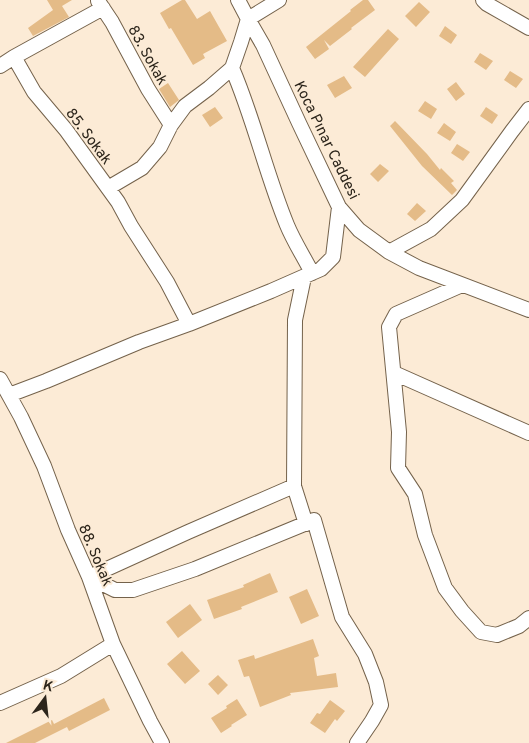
<svg xmlns="http://www.w3.org/2000/svg" width="529" height="743" font-family="Overpass,sans-serif">
	<style>
		.building { fill: #e4bb87 }
		.lines { fill: none; stroke-linecap: round; stroke-linejoin: round }
		.minor-casing { stroke: #74624b; stroke-width: 16 }
		.minor { stroke: #fff; stroke-width: 14 }
		.labels { text-anchor: middle; stroke-width: 4; stroke-linejoin: round; paint-order: stroke }
		.street-label { font-size: 15px; fill: #2c251b; stroke: #fcebd6 }
	</style>
	<rect width="100%" height="100%" fill="#fcebd6"/>
	<!-- building -->
	<path class="building" d="M47,0H72L62,6L69,17L33,36L28,28L53,10Z
		M182,0H185L197,19L210,11L227,41L203,54L205,58L193,65L171,28L169,29L160,13Z
		M363,0H368L375,10L351,28L352,29L330,46L324,40L329,49L315,59L306,47L351,11L350,10Z
		M419,2L430,12L416,27L405,16Z
		M445,26L457,35L451,44L439,36Z
		M388,29L399,39L365,77L353,67Z
		M480,53L493,61L486,70L474,62Z
		M510,71L523,79L516,88L504,80Z
		M344,76L352,88L335,98L327,85Z
		M456,82L465,94L456,101L447,89Z
		M168,83L179,100L170,107L159,89Z
		M425,101L437,109L431,119L418,111Z
		M215,107L223,118L210,127L202,115Z
		M486,107L498,115L492,124L480,116Z
		M395,121L427,154L440,170L441,168L454,181L451,183L457,190L452,195L422,166L390,126Z
		M444,123L456,132L450,141L437,133Z
		M457,144L470,152L463,161L451,153Z
		M380,164L389,171L378,182L370,174Z
		M417,203L426,211L415,221L407,214Z
		M270,573L278,592L241,607L242,609L214,619L207,600L244,587L243,585Z
		M307,589L319,616L301,624L289,597Z
		M190,604L202,620L178,638L166,622Z
		M313,639L319,656L314,658L317,676L336,673L338,687L290,693L291,695L260,707L249,676L244,677L238,660L254,655L255,659Z
		M182,651L200,671L185,684L167,664Z
		M218,675L228,685L218,695L208,684Z
		M104,698L110,710L69,731L67,727L35,743H6L52,720L54,724Z
		M237,699L247,715L231,725L232,726L221,733L211,718L227,708L226,706Z
		M330,700L345,711L337,721L335,719L325,733L310,723L317,713L320,714Z"/>
	<g class="lines">
		<!-- minor casing -->
		<g class="minor-casing">
			<path id="minor" d="M238,0L248,19L263,45L299,123L339,207L359,230L389,252L419,268L529,310
				M483,0L487,4L529,28
				M98,1L112,22L148,89L171,125
				M103,8L14,57L34,92L66,130L118,202L131,226L167,282L189,324
				M0,66L14,57
				M232,68C254,119 266,174 287,225C294,242 304,257 312,273
				M108,188L142,168L160,147L171,125L185,106L209,88L232,68L241,42L248,19L279,0
				M389,252L431,229L462,200L512,131L529,109
				M304,277L295,320L294,486L306,524
				M462,285L396,314L389,327L399,432L398,468L415,494L425,535L445,588L462,611L481,632L497,635L519,626L529,618
				M394,373L529,433
				M0,379L21,417L44,466L68,530L89,577L113,644L150,721L162,743
				M9,395L46,381L139,342L189,324L271,291L321,269L333,257L339,207
				M89,577L115,590H133L195,569L314,520L342,617L365,654L376,682L381,705L372,721L357,743
				M89,577L188,532L294,486
				M0,703L61,676L113,644"/>
		</g>
		<!-- minor -->
		<use href="#minor" class="minor"/>
	</g>
	<g class="labels">
		<!-- street labels -->
		<g class="street-label">
			<text transform="translate(148 55) rotate(61)" y="5">83. Sokak</text>
			<text transform="translate(89 136) rotate(53)" y="5">85. Sokak</text>
			<text transform="translate(327 140) rotate(64)" y="5">Koca Pınar Caddesi</text>
			<text transform="translate(96 555) rotate(67)" y="5">88. Sokak</text>
		</g>
	</g>
	<!-- north arrow -->
	<g transform="translate(45 698) rotate(15)" stroke="#fcebd6" stroke-width="4" paint-order="stroke">
	<path d="M0-4L9 19L0 12L-9 19Z" fill="#2c251b"/>
	<text y="-8" font-size="14" font-weight="bold" text-anchor="middle" fill="#2c251b">K</text>
	</g>
</svg>
